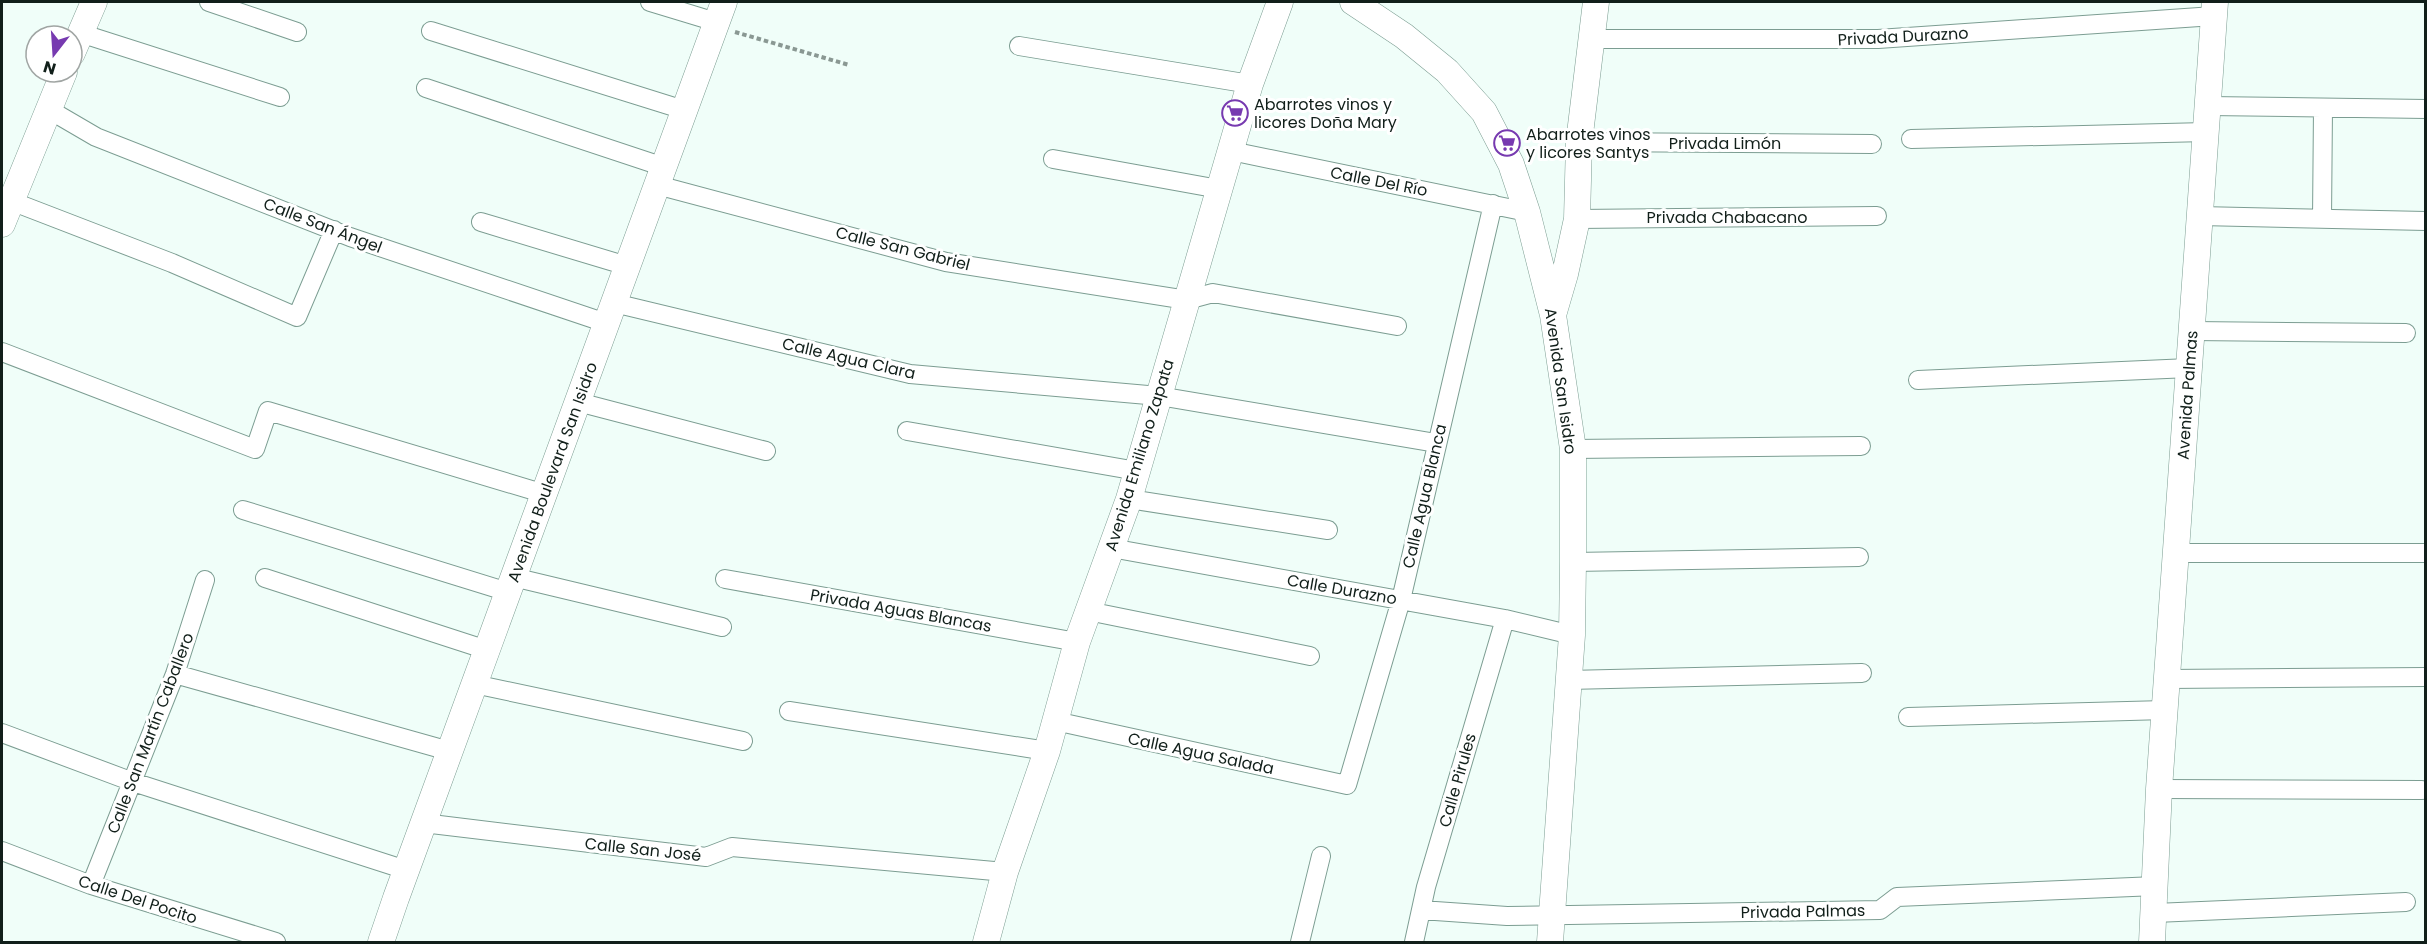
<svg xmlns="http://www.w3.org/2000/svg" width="2427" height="944" font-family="Poppins,sans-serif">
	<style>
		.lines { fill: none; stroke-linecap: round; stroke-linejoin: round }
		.minor-casing { stroke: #7c9d92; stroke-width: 20 }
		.secondary-casing { stroke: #7c9d92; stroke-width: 27 }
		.path { stroke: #8a9893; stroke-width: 4; stroke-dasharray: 4.5 3; stroke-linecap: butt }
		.minor { stroke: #fff; stroke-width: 18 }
		.secondary { stroke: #fff; stroke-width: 26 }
		.labels { text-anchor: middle; stroke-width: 6; stroke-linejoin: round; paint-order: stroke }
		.street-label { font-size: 16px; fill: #111f1a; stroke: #fff }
		.poi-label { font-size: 16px; fill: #111f1a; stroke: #fff; text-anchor: start }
	</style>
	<rect width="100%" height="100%" fill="#f0fef9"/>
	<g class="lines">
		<!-- minor casing -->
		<g class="minor-casing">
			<path id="minor" d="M209,2L297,32
				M650,2L716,22
				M431,31L684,110
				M80,33L280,97
				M1592,39H1878L2214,16
				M1019,46L1250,84
				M426,88L664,167
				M2208,106L2426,109
				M48,109L96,137L350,237L606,323
				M1911,139L2206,132
				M1579,142L1872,144
				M1231,151L1527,212
				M1053,159L1219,189
				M657,185L946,262L1187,300L1213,293L1397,326
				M11,201L172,263L297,317L334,230
				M2200,216L2426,221
				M1577,219L1877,216
				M2322,219L2323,108
				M481,222L627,266
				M614,303L910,374L1159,396L1436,443
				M2192,331L2406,333
				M2,352L255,449L268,411L545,494
				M1918,380L2189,368
				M578,402L766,451
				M907,431L1137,471
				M1573,449L1861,446
				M1129,499L1328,530
				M243,510L508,592
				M1111,548L1505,619L1572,635
				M2176,553H2426
				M1573,562L1859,557
				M513,577L722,627
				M265,578L487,650
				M725,579L1077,642
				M1088,611L1310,656
				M175,674L449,751
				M2167,679L2426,677
				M1568,680L1862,673
				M474,684L743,741
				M789,711L1047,751
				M1908,717L2165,710
				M1055,721L1347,785L1401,600L1493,204
				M2,733L133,782L406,870
				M2159,789L2422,790
				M423,823L706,857L732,847L1005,872
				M2,851L91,885L276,942
				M91,885L175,674L205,580
				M1421,910L1507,916L1880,910L1897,897L2156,886
				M2155,913L2406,902
				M1300,942L1321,856
				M1414,942L1426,887L1505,619"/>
		</g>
		<!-- secondary casing -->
		<g class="secondary-casing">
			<path id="secondary" d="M1353,2L1404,36L1447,71L1484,112L1511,164L1527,212L1553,315L1573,449V562L1572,635L1550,942
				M72,53L94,2
				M2,224L64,72
				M1553,315L1565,274L1577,219L1579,142L1596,2
				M381,942L396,898L724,2
				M986,942L1005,872L1047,751L1077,642L1129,499L1250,84L1280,2
				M2152,942L2159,789L2215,2"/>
		</g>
		<!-- path -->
		<path class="path" d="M735,32L849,65"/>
		<!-- minor -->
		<use href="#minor" class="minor"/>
		<!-- secondary -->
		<use href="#secondary" class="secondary"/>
	</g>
	<!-- icons -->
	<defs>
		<g id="supermarket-ring" transform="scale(1.35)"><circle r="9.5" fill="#fff" stroke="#773ab0" stroke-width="1.5"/><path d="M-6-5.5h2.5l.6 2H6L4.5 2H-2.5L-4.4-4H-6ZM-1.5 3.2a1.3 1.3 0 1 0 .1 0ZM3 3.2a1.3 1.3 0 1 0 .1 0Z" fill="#773ab0"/></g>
	</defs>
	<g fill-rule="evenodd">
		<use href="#supermarket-ring" x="1235" y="113"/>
		<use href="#supermarket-ring" x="1507" y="143"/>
	</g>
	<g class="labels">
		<!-- street labels -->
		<g class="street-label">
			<text transform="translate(1903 36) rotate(-3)" y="6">Privada Durazno</text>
			<text x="1725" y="149">Privada Limón</text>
			<text transform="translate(1379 181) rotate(11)" y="6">Calle Del Río</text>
			<text x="1727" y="223">Privada Chabacano</text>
			<text transform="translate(323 225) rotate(21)" y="6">Calle San Ángel</text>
			<text transform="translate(903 248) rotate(14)" y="6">Calle San Gabriel</text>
			<text transform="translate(849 358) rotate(13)" y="6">Calle Agua Clara</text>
			<text transform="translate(1561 381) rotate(82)" y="6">Avenida San Isidro</text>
			<text transform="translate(2187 395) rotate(-86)" y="6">Avenida Palmas</text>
			<text transform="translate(1139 455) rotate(-73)" y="6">Avenida Emiliano Zapata</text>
			<text transform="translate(552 472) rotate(-70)" y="6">Avenida Boulevard San Isidro</text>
			<text transform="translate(1424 496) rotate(-77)" y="6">Calle Agua Blanca</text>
			<text transform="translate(1342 589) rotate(10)" y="6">Calle Durazno</text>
			<text transform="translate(901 610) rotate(10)" y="6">Privada Aguas Blancas</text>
			<text transform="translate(150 733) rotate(-69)" y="6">Calle San Martín Caballero</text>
			<text transform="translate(1201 753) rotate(12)" y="6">Calle Agua Salada</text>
			<text transform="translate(1457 780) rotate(-74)" y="6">Calle Pirules</text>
			<text transform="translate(643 849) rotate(6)" y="6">Calle San José</text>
			<text transform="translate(138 899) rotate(18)" y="6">Calle Del Pocito</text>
			<text transform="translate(1803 911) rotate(-1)" y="6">Privada Palmas</text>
		</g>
		<!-- poi labels -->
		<g class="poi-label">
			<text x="1254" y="110">Abarrotes vinos y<tspan x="1254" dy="18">licores Doña Mary</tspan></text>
			<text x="1526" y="140">Abarrotes vinos<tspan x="1526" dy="18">y licores Santys</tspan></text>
		</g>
	</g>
	<!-- border -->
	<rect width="2427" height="944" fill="none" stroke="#111f1a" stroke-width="6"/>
	<!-- north arrow -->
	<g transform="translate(54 54) rotate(197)"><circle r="28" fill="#ffffff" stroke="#a0a5a3" stroke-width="1.5"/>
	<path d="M0-4.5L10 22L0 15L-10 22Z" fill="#773ab0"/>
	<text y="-9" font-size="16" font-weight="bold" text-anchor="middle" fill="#111f1a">N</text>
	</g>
</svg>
